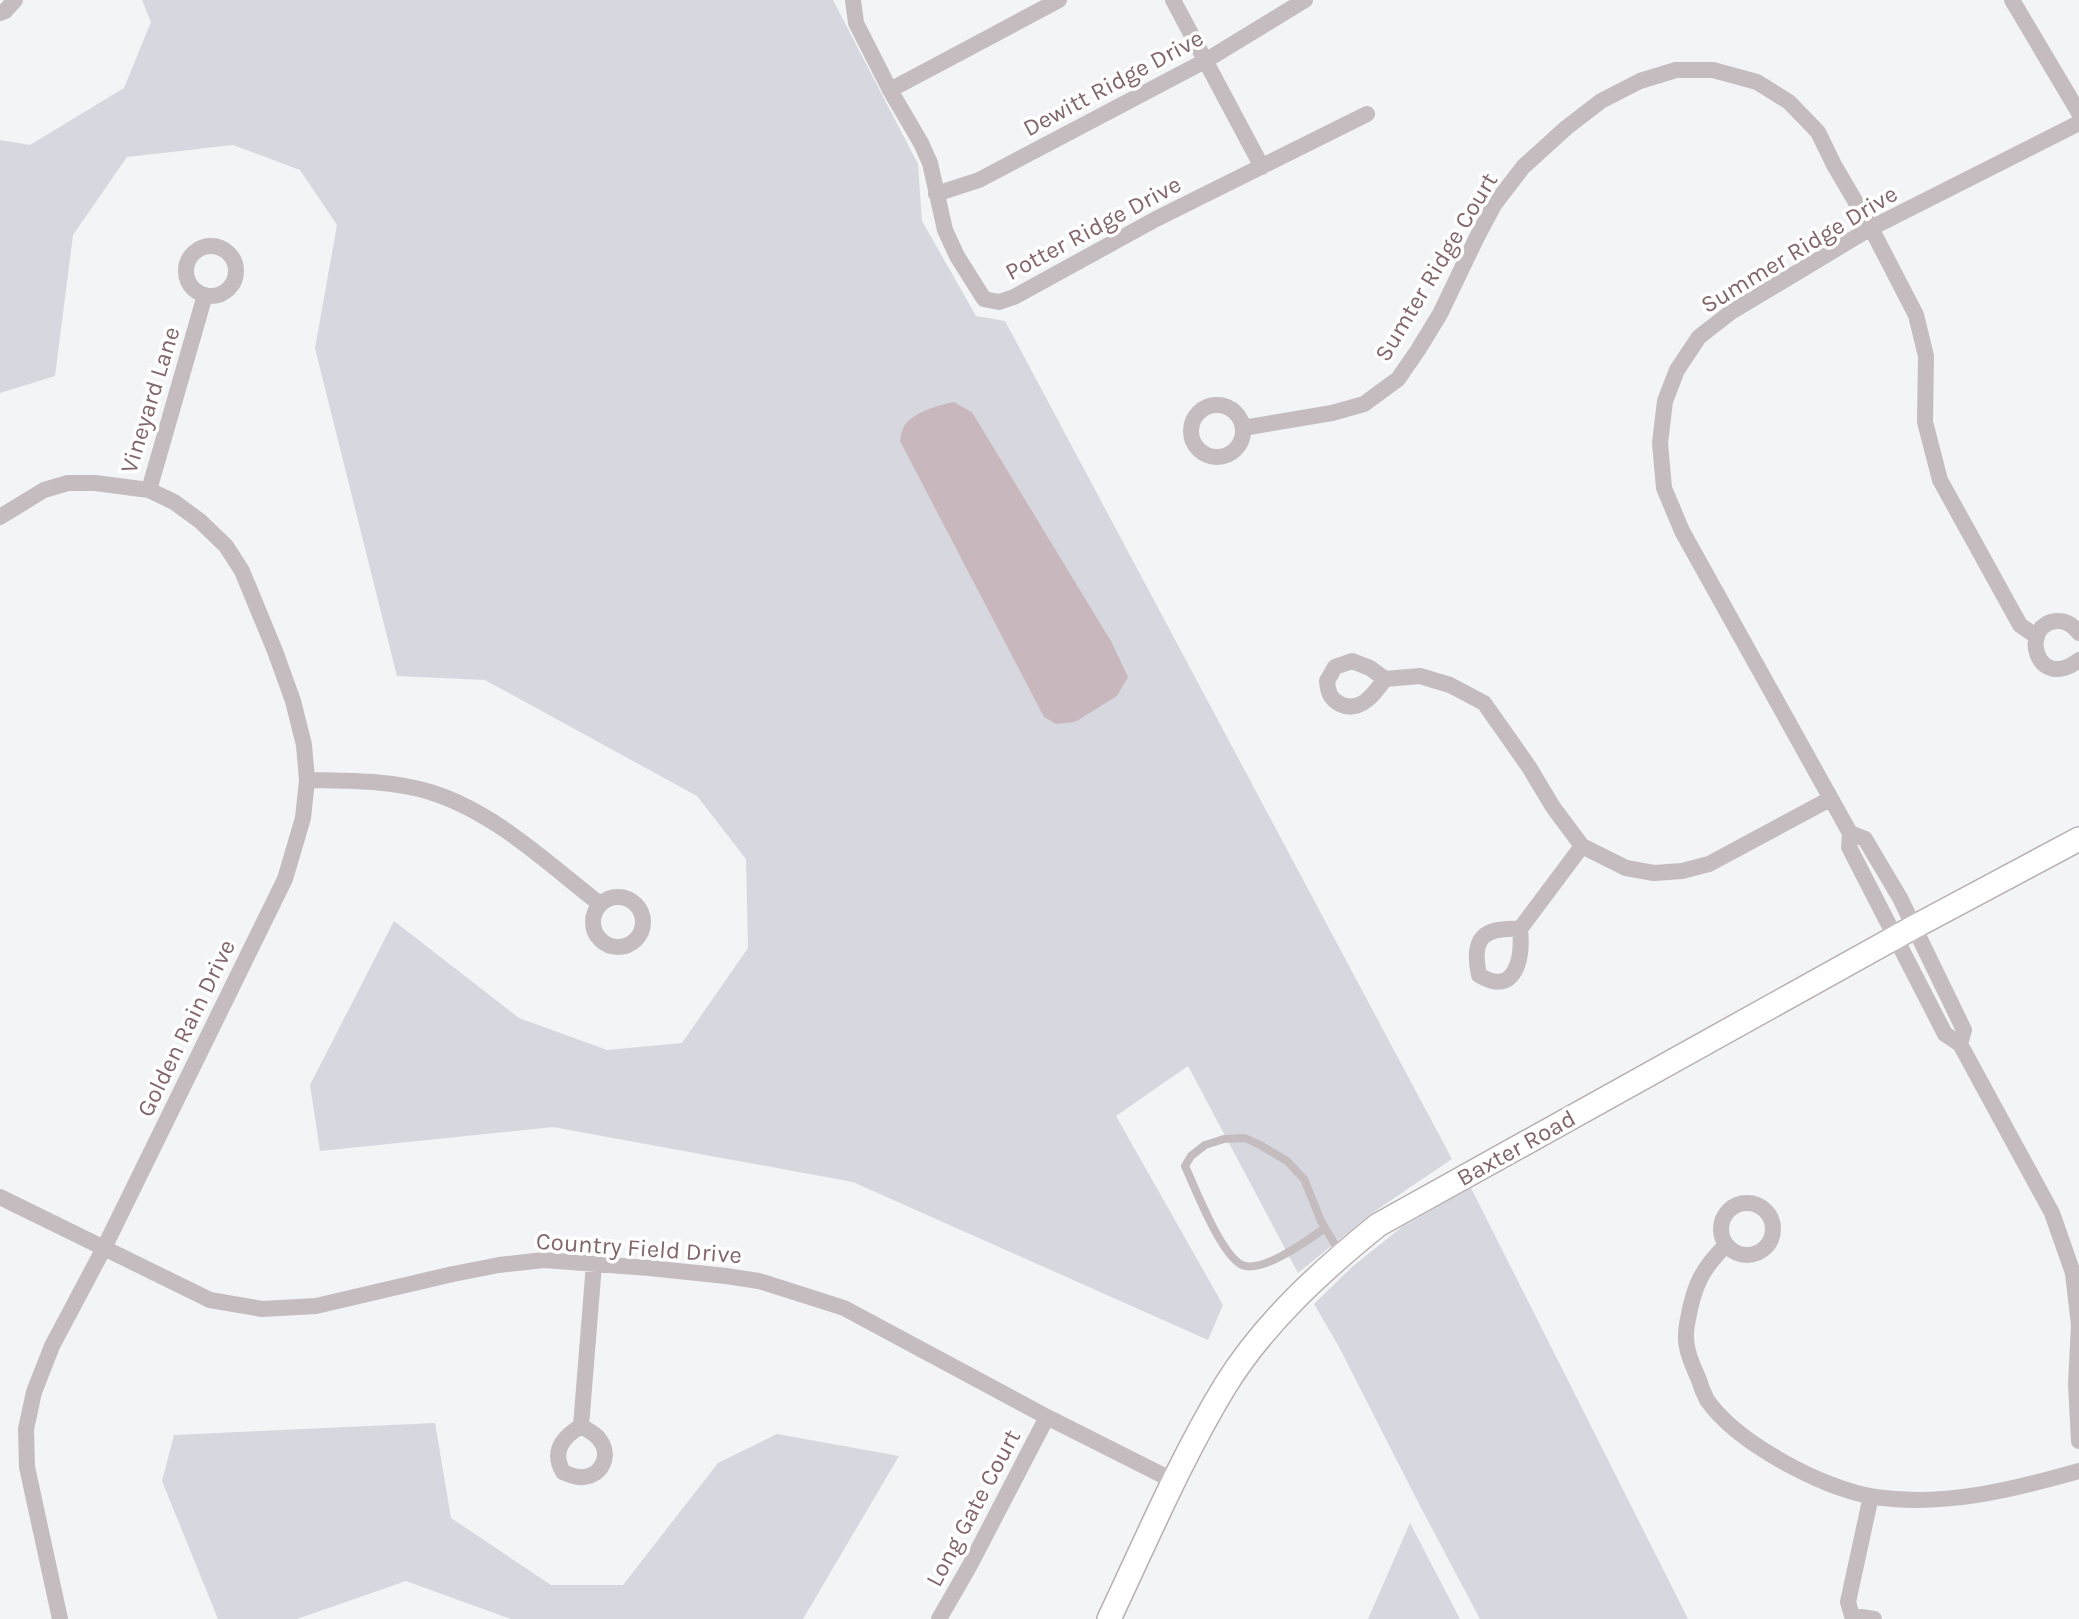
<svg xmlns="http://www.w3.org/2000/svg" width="2079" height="1619" font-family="Karla,sans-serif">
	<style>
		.green { fill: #d7d7df; fill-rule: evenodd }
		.water { fill: #c8b8be }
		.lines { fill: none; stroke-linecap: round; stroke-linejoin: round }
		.secondary-casing { stroke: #b9afb0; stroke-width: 26 }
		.service { stroke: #c4bcbe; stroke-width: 8 }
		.minor { stroke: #c4bcbe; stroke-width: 16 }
		.secondary { stroke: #fff; stroke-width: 23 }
		.labels { text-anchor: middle; stroke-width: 7; stroke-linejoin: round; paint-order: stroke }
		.street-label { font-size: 24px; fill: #82666a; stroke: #fff }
	</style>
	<rect width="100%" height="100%" fill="#f2f4f6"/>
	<!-- green -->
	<path class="green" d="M142,0H833L918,164L922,221L976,316L1005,321L1452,1159L1372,1213L1298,1273L1188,1066L1116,1116L1223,1305L1208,1340L853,1182L553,1127L320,1151L310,1085L394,921L519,1018L607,1050L682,1043L748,948L746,859L697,796L485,680L397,676L315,348L337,225L300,170L233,145L127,157L73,235L55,376L0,393V140L30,145L124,88L151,22ZM954,402L972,412L1111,641Z
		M1471,1188L1666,1575L1688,1619H1480L1419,1504L1338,1345L1314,1304L1353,1266L1402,1227Z
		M435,1423L451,1518L551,1585H623L718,1463L777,1434L899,1456L803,1619H511L406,1581L297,1619H218L162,1481L174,1435Z
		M1410,1523L1460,1619H1368Z"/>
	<!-- water -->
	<path class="water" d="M954,402L972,412L1111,641L1128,677L1117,696L1075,722L1056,724L1044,717L900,441C901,437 901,433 903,429C909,413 939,405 954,402Z"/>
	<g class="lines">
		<!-- secondary casing -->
		<g class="secondary-casing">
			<path id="secondary" d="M1109,1619C1146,1541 1180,1460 1225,1386C1264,1323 1321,1271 1378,1225L1914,927L2079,839"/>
		</g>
		<!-- service -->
		<path class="service" d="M1325,1228C1308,1240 1262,1274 1242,1265C1221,1255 1195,1188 1185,1166L1191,1156L1205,1145L1224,1139L1245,1138L1260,1145L1287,1161L1304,1179L1321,1221L1340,1253"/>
		<!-- minor -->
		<path class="minor" d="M853,0L856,23L890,90L921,143L930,163L945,230L957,256L984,299L999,302L1014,297L1156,219L1367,114
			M1173,0L1262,167
			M2012,0L2079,113
			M0,13L5,11L15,0
			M890,90L1059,0
			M2079,123L1871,228L1731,312L1699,337L1677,370L1665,401L1660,443L1664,488L1682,531L1850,833L1849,847L1945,1034L1960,1044L2052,1213L2073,1273L2079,1325L2076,1384L2079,1441
			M936,194L979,180L1205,61L1305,0
			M186 271a25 25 0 1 1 50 0a25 25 0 1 1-50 0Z
			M1191 431a26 26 0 1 1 52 0a26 26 0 1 1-52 0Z
			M1243,428L1332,413L1364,404L1398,379L1418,350L1440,314L1477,237L1494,205L1523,167L1566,128L1601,101L1640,81L1676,70H1713L1757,82L1789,102L1818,132L1834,165L1871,228L1916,315L1926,356L1925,422L1940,480L2020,625L2037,637
			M149,490L205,295
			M0,517L44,490L68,483H95L149,490L174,502L200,521L226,546L242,571L275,651L293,701L304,745L307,780L303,818L285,879L104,1248L52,1346L34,1392L26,1429L27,1467L60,1619
			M2079,633C2073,625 2066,620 2056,621C2019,625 2036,693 2079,660
			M1385,679C1375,693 1360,714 1340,704C1330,699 1328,692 1327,681L1335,667L1352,661L1370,668L1385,679L1420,676L1450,685L1484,703L1529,767L1553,807L1582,846L1626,868L1654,873L1682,871L1709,864L1830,799
			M307,780C348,781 391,780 430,792C495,812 547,863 600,904
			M1850,833L1865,839L1900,898L1964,1030L1960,1044
			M593 922a25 25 0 1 1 50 0a25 25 0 1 1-50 0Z
			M1520,929C1523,957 1516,998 1479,975C1471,938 1483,927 1520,929L1582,846
			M0,1197L210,1300L262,1309L316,1306L453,1274L499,1265L544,1260L649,1268L726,1276L759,1281L844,1308L1047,1417L1174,1481
			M1721 1229a26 26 0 1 1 52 0a26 26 0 1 1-52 0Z
			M1726,1245C1702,1269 1694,1285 1688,1319C1687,1324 1686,1329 1686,1334C1685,1350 1693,1366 1699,1380C1701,1387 1704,1394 1707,1400C1737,1443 1823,1489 1875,1497C1944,1507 2012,1490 2079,1471
			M581,1426L594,1264
			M581,1426C587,1430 595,1433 599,1439C613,1456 600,1479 579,1477C574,1477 568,1474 563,1472C551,1451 563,1437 581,1426Z
			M939,1619L970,1565L1047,1417
			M1853,1619L1848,1602L1871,1496
			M1855,1619L1861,1617L1874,1619"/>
		<!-- secondary -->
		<use href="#secondary" class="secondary"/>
	</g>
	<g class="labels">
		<!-- street labels -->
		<g class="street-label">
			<text transform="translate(1113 83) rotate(-28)" y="8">Dewitt Ridge Drive</text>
			<text transform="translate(1093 228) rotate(-28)" y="8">Potter Ridge Drive</text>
			<text transform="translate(1799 249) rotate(-31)" y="8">Summer Ridge Drive</text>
			<text transform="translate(1436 267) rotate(-59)" y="8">Sumter Ridge Court</text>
			<text transform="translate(150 400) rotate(-73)" y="8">Vineyard Lane</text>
			<text transform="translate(186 1028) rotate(-64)" y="8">Golden Rain Drive</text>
			<text transform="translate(1516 1148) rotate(-29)" y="8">Baxter Road</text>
			<text transform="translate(639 1248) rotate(4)" y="8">Country Field Drive</text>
			<text transform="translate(973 1508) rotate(-62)" y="8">Long Gate Court</text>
		</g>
	</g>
</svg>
